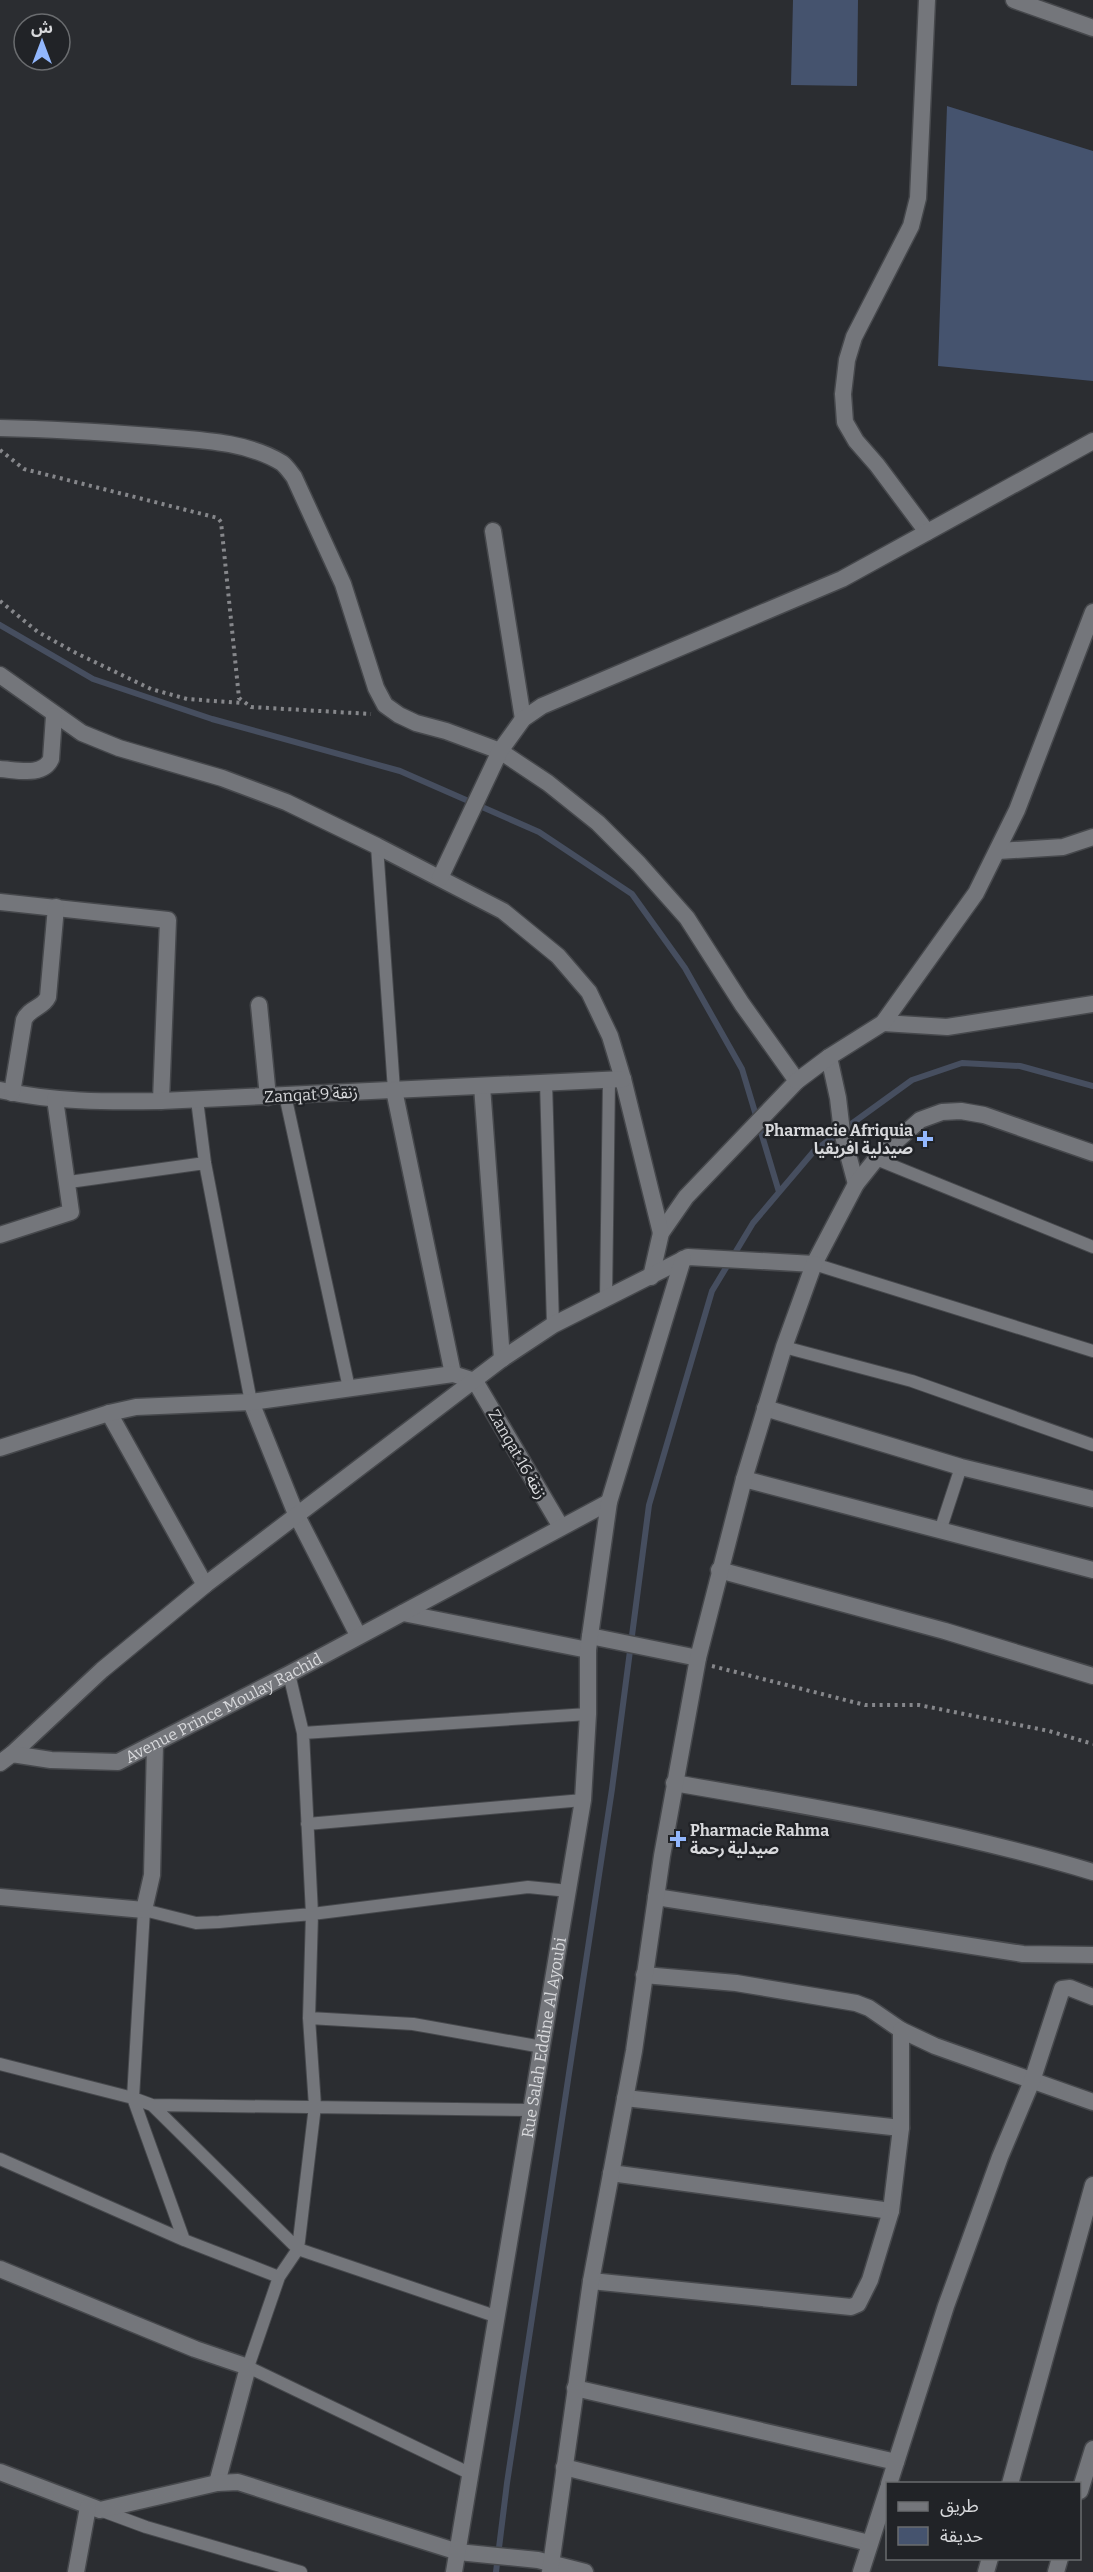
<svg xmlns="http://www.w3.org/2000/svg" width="1093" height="2572" font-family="Bitter,'Noto Sans Arabic',serif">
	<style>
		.green { fill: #45536e }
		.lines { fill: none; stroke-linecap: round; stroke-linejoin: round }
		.stream { stroke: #464e5f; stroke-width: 6 }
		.pedestrian-casing { stroke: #46484c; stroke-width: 14 }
		.minor-casing { stroke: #46484c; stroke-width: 19 }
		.path { stroke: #86878b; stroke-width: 4; stroke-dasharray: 3 4.5; stroke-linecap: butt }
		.pedestrian { stroke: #74767b; stroke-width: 12 }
		.minor { stroke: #74767b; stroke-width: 16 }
		.poi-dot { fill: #92b7fd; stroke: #212327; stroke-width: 2 }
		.labels { text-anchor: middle; stroke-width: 5; stroke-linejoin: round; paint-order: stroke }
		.street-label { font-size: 16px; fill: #d8d9dc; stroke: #212327 }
		.poi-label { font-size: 16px; font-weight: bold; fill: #d8d9dc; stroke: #212327; text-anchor: end }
	</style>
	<rect width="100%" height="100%" fill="#2b2d31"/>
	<!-- green -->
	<path class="green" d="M793,0H858L857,86L791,85Z
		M947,106L1093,151V381L938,366Z"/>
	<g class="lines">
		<!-- stream -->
		<path class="stream" d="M0,625L93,679L212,719L400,771L539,832L632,894L685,968L742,1069L779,1192
			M496,2572L507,2483L612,1789L649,1505L712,1291L753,1223L814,1151L912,1080L962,1063L1020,1066L1093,1086"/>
		<!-- pedestrian casing -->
		<g class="pedestrian-casing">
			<path id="pedestrian" d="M377,846L394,1090
				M546,1082L553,1325
				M285,1095L349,1388
				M197,1100L205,1163L251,1402
				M876,1159L1093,1247
				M69,1182L205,1163
				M814,1264L1093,1351
				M606,1298L609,1080
				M784,1347L912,1381L1093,1445
				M940,1531L961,1467
				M289,1674L303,1733L312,1914L309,2018L315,2106L298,2249L279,2277L248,2367L471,2474
				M303,1733L588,1714
				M307,1824L583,1800
				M309,2018L413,2024L542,2047
				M0,2064L133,2098L152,2105L530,2110
				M152,2105L298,2249L495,2316
				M0,2159L184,2240L279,2277
				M184,2240L133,2098L144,1910L196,1923L219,1922L312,1914L528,1887L569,1891
				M100,2510L146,2527L301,2572"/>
		</g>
		<!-- minor casing -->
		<g class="minor-casing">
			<g id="minor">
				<path d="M927,0L918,198L911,226L854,337L847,360L843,394L845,422L856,441L877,465L927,532"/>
				<path d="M1014,0L1093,28"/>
				<path d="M0,428C51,429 101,432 152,436C194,440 245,440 282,463C287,467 290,472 294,477L343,584L376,688L385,705L399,715L416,723L446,731L500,751L548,783L598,823L639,864L687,918L742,1004L797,1081L686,1197L661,1233L651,1277"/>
				<path d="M493,531L523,719"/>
				<path d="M0,675L82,733L119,748L222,778L286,802L377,846L503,911L558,956L589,992L610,1036L623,1079L661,1233"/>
				<path d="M0,769C17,770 43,777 51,759L54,716"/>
				<path d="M998,851L1063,847L1093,837"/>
				<path d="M440,878L500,751L523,719L542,706L842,579L1093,441"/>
				<path d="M0,902L168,920L161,1101"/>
				<path d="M259,1005L268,1097"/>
				<path d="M883,1023L947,1027L1093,1004"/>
				<path d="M829,1057L838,1098L842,1132L856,1184"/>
				<path d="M797,1081L829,1057L883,1023L976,893L1017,810L1093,612"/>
				<path d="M482,1086L502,1359"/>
				<path d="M0,1090C53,1102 107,1102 161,1101L623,1079"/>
				<path d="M394,1090L453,1374"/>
				<path d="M12,1093L24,1020C29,1008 43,1008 48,997L56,907"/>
				<path d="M0,1235L71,1212L55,1099"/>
				<path d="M251,1402L296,1514L358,1635"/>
				<path d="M765,1408L961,1467L1093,1499"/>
				<path d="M109,1413L205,1585"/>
				<path d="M0,1448L109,1413L136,1407L251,1402L453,1374L475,1381L561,1527"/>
				<path d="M744,1479L1093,1570"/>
				<path d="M719,1570L945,1631L1093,1676"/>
				<path d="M403,1613L588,1650"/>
				<path d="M590,1636L698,1658"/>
				<path d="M12,1754L102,1670L205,1585L502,1359L553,1325L688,1257L814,1264L856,1184L876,1159L920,1120L942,1112L961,1111L984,1115L1093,1153"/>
				<path id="s1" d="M0,1763L12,1754L51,1760L118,1762L289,1674L609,1502"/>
				<path d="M674,1783C815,1807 956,1831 1093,1872"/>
				<path d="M0,1897L144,1910L152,1875L155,1744"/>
				<path d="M656,1897L1023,1954L1093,1955"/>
				<path d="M644,1975L736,1983L856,2003L869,2008L901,2030L935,2046L1093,2102"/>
				<path d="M625,2098L901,2128"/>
				<path d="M611,2173L891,2211"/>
				<path d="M0,2269L195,2349L248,2367L217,2483"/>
				<path d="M591,2281L851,2307L858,2304L870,2280L891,2211L901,2128V2030"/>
				<path d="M575,2388L896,2462"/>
				<path d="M564,2467L869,2543"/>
				<path d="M0,2472L100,2510L217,2483L238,2482L458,2552L538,2560L585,2572"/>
				<path d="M889,2484L946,2306L1000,2157L1032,2081L1062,1989L1070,1988L1093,1997"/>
				<path d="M1010,2484L1093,2185"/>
				<path d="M1080,2491L1093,2449"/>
				<path d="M76,2572L88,2507"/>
				<path id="s2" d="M454,2572L583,1800L588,1714V1650L609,1502L683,1259"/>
				<path d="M550,2572L591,2281L634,2051L662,1856L698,1658L744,1479L784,1347L814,1264"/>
				<path d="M861,2572L888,2488"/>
				<path d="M986,2572L990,2558"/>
				<path d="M1056,2572L1060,2558"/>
			</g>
		</g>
		<!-- path -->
		<path class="path" d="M0,450L24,469L218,518L221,522L239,698L251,707L371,714
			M0,601L38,632L76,653L151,689L187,699L242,703
			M712,1666L865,1705H919L1049,1731L1093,1744"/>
		<!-- pedestrian -->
		<use href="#pedestrian" class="pedestrian"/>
		<!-- minor -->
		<use href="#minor" class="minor"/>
	</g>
	<!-- markers -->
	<g class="poi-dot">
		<path d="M922 1130h6v6h6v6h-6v6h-6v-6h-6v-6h6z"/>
		<path d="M675 1830h6v6h6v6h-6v6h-6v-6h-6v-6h6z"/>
	</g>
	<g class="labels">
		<!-- street labels -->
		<g class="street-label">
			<text transform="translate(311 1094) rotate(-3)" y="6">Zanqat 9 زنقة</text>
			<text transform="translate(518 1454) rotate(60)" y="6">Zanqat 16 زنقة</text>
			<text dy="6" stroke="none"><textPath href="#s1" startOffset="240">Avenue Prince Moulay Rachid</textPath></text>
			<text dy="6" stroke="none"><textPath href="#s2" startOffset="542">Rue Salah Eddine Al Ayoubi</textPath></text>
		</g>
		<!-- poi labels -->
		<g class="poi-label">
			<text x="913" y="1136">Pharmacie Afriquia<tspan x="913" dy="18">صيدلية افريقيا</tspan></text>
			<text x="690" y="1836" text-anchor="start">Pharmacie Rahma<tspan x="690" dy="18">صيدلية رحمة</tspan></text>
		</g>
	</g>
	<!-- legend -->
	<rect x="886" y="2482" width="195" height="78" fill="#212327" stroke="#6a6c6f" stroke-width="1.5"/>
	<rect x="898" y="2502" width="30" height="9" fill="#74767b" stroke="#6a6c6f" stroke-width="1.5"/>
	<text x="940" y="2512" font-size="18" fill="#d8d9dc">طريق</text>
	<rect x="898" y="2527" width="30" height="18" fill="#45536e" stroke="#6a6c6f" stroke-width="1.5"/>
	<text x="940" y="2542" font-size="18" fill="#d8d9dc">حديقة</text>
	<!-- north arrow -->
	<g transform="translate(42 42)"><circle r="28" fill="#212327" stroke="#6a6c6f" stroke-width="1.5"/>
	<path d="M0-4.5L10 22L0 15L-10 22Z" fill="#92b7fd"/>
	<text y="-9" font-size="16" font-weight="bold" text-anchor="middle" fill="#d8d9dc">ش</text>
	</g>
</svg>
